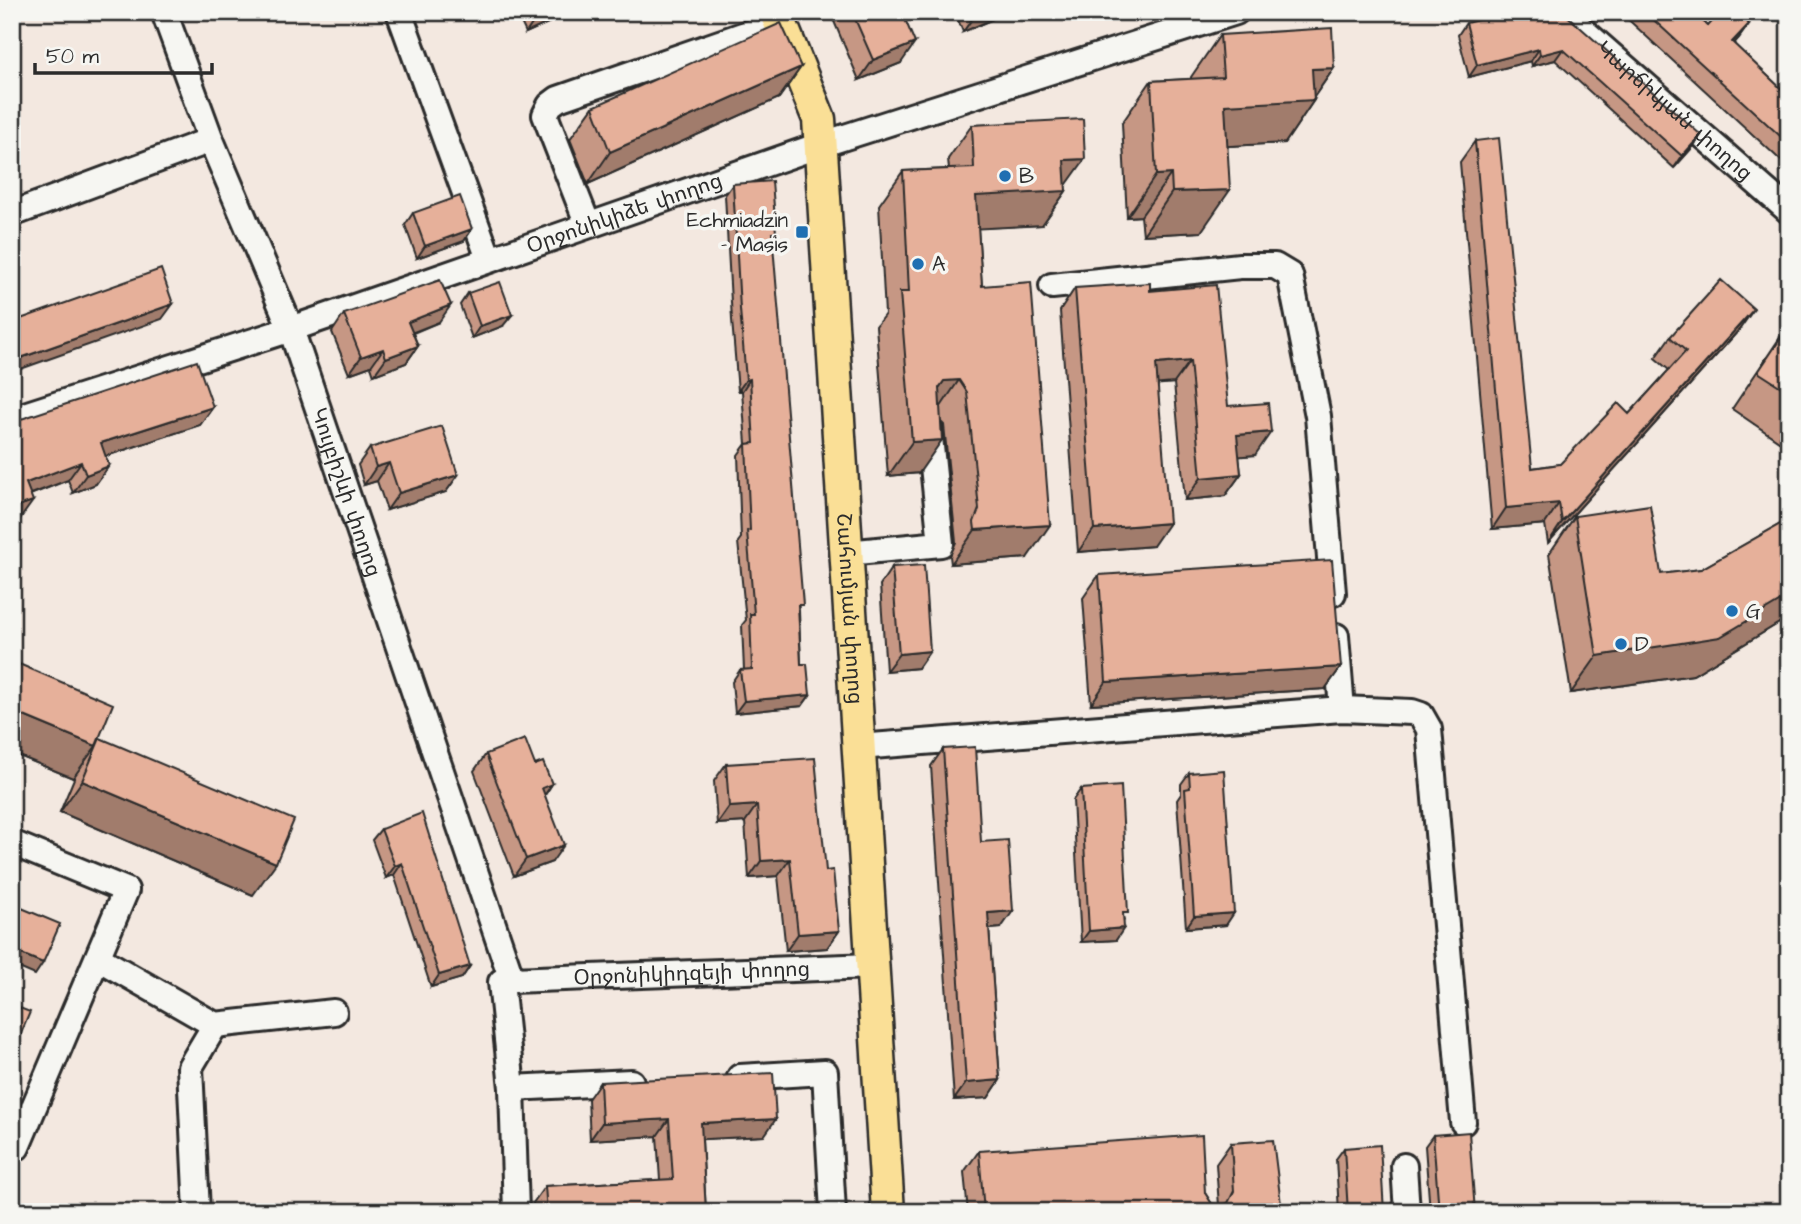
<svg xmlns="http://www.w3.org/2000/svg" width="1801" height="1224" font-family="'Architects Daughter','Noto Sans Armenian',sans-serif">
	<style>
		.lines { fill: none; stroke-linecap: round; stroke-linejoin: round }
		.minor-casing { stroke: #2b2b2b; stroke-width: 30 }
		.major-casing { stroke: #2b2b2b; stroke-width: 37 }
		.minor { stroke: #f6f6f2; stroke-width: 24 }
		.major { stroke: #fadf96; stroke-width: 32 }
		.wall { fill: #c69784; stroke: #2b2b2b; stroke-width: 2 }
		.shaded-wall { fill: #a17b6c; stroke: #2b2b2b; stroke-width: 2 }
		.building { fill: #e6b09a; stroke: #2b2b2b; stroke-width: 2 }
		.poi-dot { fill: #1f6fb2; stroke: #f6f6f2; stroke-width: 2.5 }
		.labels { text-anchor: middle; stroke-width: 7; stroke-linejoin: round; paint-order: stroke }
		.street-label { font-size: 21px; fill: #2b2b2b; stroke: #f6f6f2 }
		.poi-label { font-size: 21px; fill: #2b2b2b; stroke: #f6f6f2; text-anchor: start }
	</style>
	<rect width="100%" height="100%" fill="#f3e8e0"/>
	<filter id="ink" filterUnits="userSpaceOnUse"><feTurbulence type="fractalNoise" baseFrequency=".0143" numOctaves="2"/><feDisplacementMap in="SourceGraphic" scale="14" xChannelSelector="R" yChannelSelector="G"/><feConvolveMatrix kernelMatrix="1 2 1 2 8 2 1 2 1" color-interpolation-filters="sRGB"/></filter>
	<g filter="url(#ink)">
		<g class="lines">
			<!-- minor casing -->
			<g class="minor-casing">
				<g id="minor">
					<path id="s1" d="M164,12L211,140L291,329L512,980L872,966"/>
					<path d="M399,12L489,259"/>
					<path id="s2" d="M1562,12L1789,211"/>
					<path d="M12,214L211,140"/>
					<path d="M588,225L545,115L550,105L558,99L780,22"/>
					<path d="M1052,286L1240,266H1275L1290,275L1318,416L1333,593"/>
					<path id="s3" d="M12,419L291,329L820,145L1236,12"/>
					<path d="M846,553L941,544L929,427"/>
					<path d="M1336,636L1342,709"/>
					<path d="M859,747L1342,709L1412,712L1421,715L1429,729L1463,1122"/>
					<path d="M12,843L126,890L17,1147"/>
					<path d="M98,958L215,1025L334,1012"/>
					<path d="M501,982L512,1088L516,1212"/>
					<path d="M740,1077L825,1072L833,1212"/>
					<path d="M512,1088L631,1082"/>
					<path d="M1404,1166L1407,1212"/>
					<path d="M197,1212L190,1067L215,1025"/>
				</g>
			</g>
			<!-- major casing -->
			<g class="major-casing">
				<g id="major">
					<path id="s4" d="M776,12L819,119L888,1212"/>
				</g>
			</g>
			<!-- minor -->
			<use href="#minor" class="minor"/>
			<!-- major -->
			<use href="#major" class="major"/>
		</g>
		<!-- wall -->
		<path class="wall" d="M516,12H572L526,33Z
			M830,12H902L901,63L859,80Z
			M955,12H1009L963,32Z
			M1620,12H1693L1708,26L1749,24L1734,44L1789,96V168Z
			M1520,16L1701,135L1693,147L1674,168L1555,60L1532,66L1531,61L1469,77L1458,35L1466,23Z
			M1220,35L1334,68L1314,97V100L1285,143L1228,146L1201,232L1143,235L1141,216L1127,217L1122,123L1151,81L1191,79V77Z
			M801,67L779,98L588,184L570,139L593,107Z
			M972,125L1065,187L1066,191L1042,225L978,228L982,286L1027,558L951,564L950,556L956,542L944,425L941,422L919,473L888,476L876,326L885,314L879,205L903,171L949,169L948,159Z
			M1475,141L1532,468L1560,464L1629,414L1669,370L1655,358L1670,337L1739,330L1548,543L1545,524L1492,529L1460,162Z
			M733,184L776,233L772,239L799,611L801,664L810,695L802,706L735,713L732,682L740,670H744L742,625L746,620L738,542L741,538L738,455L746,444L742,391H738L732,320L725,195Z
			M413,213L472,229L464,241L417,258L405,225Z
			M1075,288L1150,291L1228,406L1255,455L1239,456L1241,474L1225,496L1185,500L1174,383L1158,384L1153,546L1078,552L1060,311Z
			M468,293L503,326L472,338L460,305Z
			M344,314L439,322L413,333L418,346L406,363L374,375L371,366L349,374L332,332Z
			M1789,324V448L1732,409Z
			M213,407L200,425L106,456L96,484L73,493L68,480L30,495L20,519L12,522V422Z
			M370,448L458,475L446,492L387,510L377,481L364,485L358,465Z
			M1575,516L1661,574L1701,569L1789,519V617L1693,675L1571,693L1549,554Z
			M892,567L918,668L886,671L880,585Z
			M1099,575L1341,667L1325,689L1091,704L1083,598Z
			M12,661L98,741L253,895L60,812L75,776L73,778L12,753Z
			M943,749L981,842L1001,928L989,929L1000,1080L988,1098L954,1100L931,766Z
			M486,754L535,765L552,784L545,795L552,862L514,876L474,771Z
			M726,764L826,871L839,931L827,948L786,951L778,876L749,878L745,822L717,824L714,781Z
			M1189,773L1226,925L1186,928L1177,800L1181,794V784Z
			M1081,789L1124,920L1116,940L1081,942L1073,800Z
			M381,829L470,966L462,978L431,987L394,875L386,878L372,840Z
			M600,1082L764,1136L702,1139L706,1212H534L533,1203L545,1186L660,1180L657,1136L590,1140L588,1099Z
			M1433,1135L1475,1212H1430L1425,1146Z
			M1231,1143L1282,1212H968L964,1172L979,1151L1205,1193L1212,1204L1219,1206L1216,1164Z
			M1344,1148L1384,1212H1339L1336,1159Z"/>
		<!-- shaded-wall -->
		<path class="shaded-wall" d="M540,12H572L526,33Z
			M977,12H1009L963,32Z
			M1749,24L1739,38L1722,56L1732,42Z
			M915,43L901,63L859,80L873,60Z
			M1539,49L1531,61L1469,77L1477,65Z
			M1563,49L1555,60L1532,66L1540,55Z
			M801,67L779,98L588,184L610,152Z
			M1334,68L1311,101L1314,100L1285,143L1195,148L1225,105L1312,69Z
			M1701,135L1693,147L1674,168L1682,156Z
			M1085,159L1062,191H1066L1042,225L952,230L976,196L1064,160Z
			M1171,174L1141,216L1127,217L1156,175Z
			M1230,190L1201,232L1143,235L1172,192Z
			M472,229L464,241L417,258L425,246Z
			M173,304L162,319L12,372V361Z
			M451,305L439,322L396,339L408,322Z
			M1754,309L1739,330L1548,543L1562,522Z
			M512,315L503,326L472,338L480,326Z
			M418,346L406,363L374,375L386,358Z
			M383,349L371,366L349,374L361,357Z
			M1190,361L1174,383L1141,386L1156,364Z
			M750,379L742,391H738L746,380Z
			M959,380L936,414L915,422L944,381Z
			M213,407L200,425L88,462L101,443Z
			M1271,432L1255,455L1222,458L1237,435Z
			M942,440L919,473L888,476L912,442Z
			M81,462L68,480L13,501L26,483Z
			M389,463L377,481L364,485L376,467Z
			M109,466L96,484L73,493L86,475Z
			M1241,474L1225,496L1185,500L1201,478Z
			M458,475L446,492L387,510L399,493Z
			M33,501L20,519L12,522V508Z
			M1559,503L1545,524L1492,529L1506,508Z
			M1169,523L1153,546L1078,552L1094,529Z
			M1050,525L1027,558L951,564L975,530Z
			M1789,596V617L1693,675L1571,693L1597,656Z
			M930,651L918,668L886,671L899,654Z
			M1341,667L1325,689L1091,704L1106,682Z
			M810,695L802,706L735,713L744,701Z
			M12,711L96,746L73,778L12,753Z
			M82,781L276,863L253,895L60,812Z
			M552,784L540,802L542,788Z
			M757,805L745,822L717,824L729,807Z
			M564,845L552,862L514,876L526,859Z
			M790,859L778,876L749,878L761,861Z
			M402,863L394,875L386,878L395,866Z
			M1013,911L1001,928L976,930L988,913Z
			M1234,913L1226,925L1186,928L1194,916Z
			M1124,928L1116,940L1081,942L1089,931Z
			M839,931L827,948L786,951L798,934Z
			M12,950L43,963L35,975L12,965Z
			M470,966L462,978L431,987L439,975Z
			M1000,1080L988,1098L954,1100L966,1083Z
			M669,1119L657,1136L590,1140L602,1123Z
			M776,1119L764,1136L689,1140L701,1123Z"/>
		<!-- building -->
		<path class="building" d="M852,12H902L915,43L873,60Z
			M1510,12H1519L1520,16L1531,12H1563L1701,135L1682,156L1563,49L1540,55L1539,49L1477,65L1466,23Z
			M1645,12H1693L1708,26L1721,12H1737L1749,24L1732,42L1789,96V144Z
			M781,23L801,67L610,152L593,107Z
			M1332,28L1334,68L1312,69L1314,100L1225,105L1230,190L1172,192L1171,174L1156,175L1151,81L1223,77L1220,35Z
			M1083,119L1085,159L1064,160L1066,191L976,196L982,286L1031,282L1050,525L975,530L974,522L979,509L967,392L959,380L944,381L939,388L942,440L912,442L900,292H909L903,171L974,168L972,125Z
			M1499,138L1532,468L1560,464L1618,403L1629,414L1686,351L1670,337L1721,280L1754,309L1562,522L1559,503L1506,508L1475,141Z
			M772,181L776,233H772L803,605H798L801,664H807L810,695L744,701L740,670L752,669L750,614H754L747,531L750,530L746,444L754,443L750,379L746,380L740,309L733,184Z
			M460,196L472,229L425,246L413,213Z
			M161,269L173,304L12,361V322Z
			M440,280L451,305L408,322L418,346L386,358L383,349L361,357L344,314Z
			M500,282L512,315L480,326L468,293Z
			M1150,283V291L1216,285L1228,406L1268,403L1271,432L1237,435L1241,474L1201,478L1190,361L1156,364L1169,523L1094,529L1075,288Z
			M1789,326V392L1758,372Z
			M197,361L213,407L101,443L109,466L86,475L81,462L26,483L33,501L12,508V422Z
			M442,426L458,475L399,493L389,463L376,467L370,448Z
			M1650,505L1661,574L1701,569L1789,519V596L1720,637L1597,656L1575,516Z
			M1332,560L1341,667L1106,682L1099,575Z
			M924,565L930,651L899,654L892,567Z
			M12,661L113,704L96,746L12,711Z
			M100,738L294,820L276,863L82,781Z
			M525,739L535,765L543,762L552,784L542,788L564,845L526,859L486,754Z
			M975,747L981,842L1008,840L1013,911L988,913L1000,1080L966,1083L943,749Z
			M815,758L826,871L833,870L839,931L798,934L790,859L761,861L757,805L729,807L726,764Z
			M1224,770L1234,913L1194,916L1185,789L1190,788L1189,773Z
			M1121,786L1128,913H1123L1124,928L1089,931L1081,789Z
			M422,813L470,966L439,975L402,863L395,866L381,829Z
			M12,904L60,924L43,963L12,950Z
			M12,1005L30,1012L12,1055Z
			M773,1073L776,1119L701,1123L706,1212H547L545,1186L673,1179L669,1119L602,1123L600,1082Z
			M1469,1132L1475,1212H1439L1433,1135Z
			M1202,1135L1205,1193L1212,1204L1220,1206L1228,1203L1234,1191L1231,1143L1273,1140L1282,1212H984L979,1151Z
			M1380,1145L1384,1212H1348L1344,1148Z"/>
	</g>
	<!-- markers -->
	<g class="poi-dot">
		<circle cx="1005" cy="176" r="7"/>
		<rect x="795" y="225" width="14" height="14" rx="3.5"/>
		<circle cx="918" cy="264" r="7"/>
		<circle cx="1732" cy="611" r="7"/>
		<circle cx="1621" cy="644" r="7"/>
	</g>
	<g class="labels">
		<!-- street labels -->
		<g class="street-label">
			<text dy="7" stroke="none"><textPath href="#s2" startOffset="150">Կարճիկյան փողոց</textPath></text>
			<text dy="7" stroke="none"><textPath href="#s3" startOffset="646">Օրջոնիկիձե փողոց</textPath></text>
			<text dy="7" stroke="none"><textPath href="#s1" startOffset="514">Կույբիշևի փողոց</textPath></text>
			<text dy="7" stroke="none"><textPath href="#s4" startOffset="606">Շահումյան փողոց</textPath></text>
			<text dy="7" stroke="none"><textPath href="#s1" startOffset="1209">Օրջոնիկիդզեյի փողոց</textPath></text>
		</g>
		<!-- poi labels -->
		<g class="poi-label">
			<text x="1019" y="183">B</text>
			<text x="788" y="227" text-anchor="end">Echmiadzin<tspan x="788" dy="24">- Masis</tspan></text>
			<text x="932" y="271">A</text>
			<text x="1746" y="618">G</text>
			<text x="1635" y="651">D</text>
		</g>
	</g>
	<!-- margin -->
	<rect width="1801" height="1224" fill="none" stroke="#f6f6f2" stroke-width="42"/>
	<rect x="21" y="21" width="1759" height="1182" fill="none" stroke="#2b2b2b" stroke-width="2.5" filter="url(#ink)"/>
	<!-- scale -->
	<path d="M35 63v10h177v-10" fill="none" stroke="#2b2b2b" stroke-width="3.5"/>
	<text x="46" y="63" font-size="21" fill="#2b2b2b" stroke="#f6f6f2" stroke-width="5" paint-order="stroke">50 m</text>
</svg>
